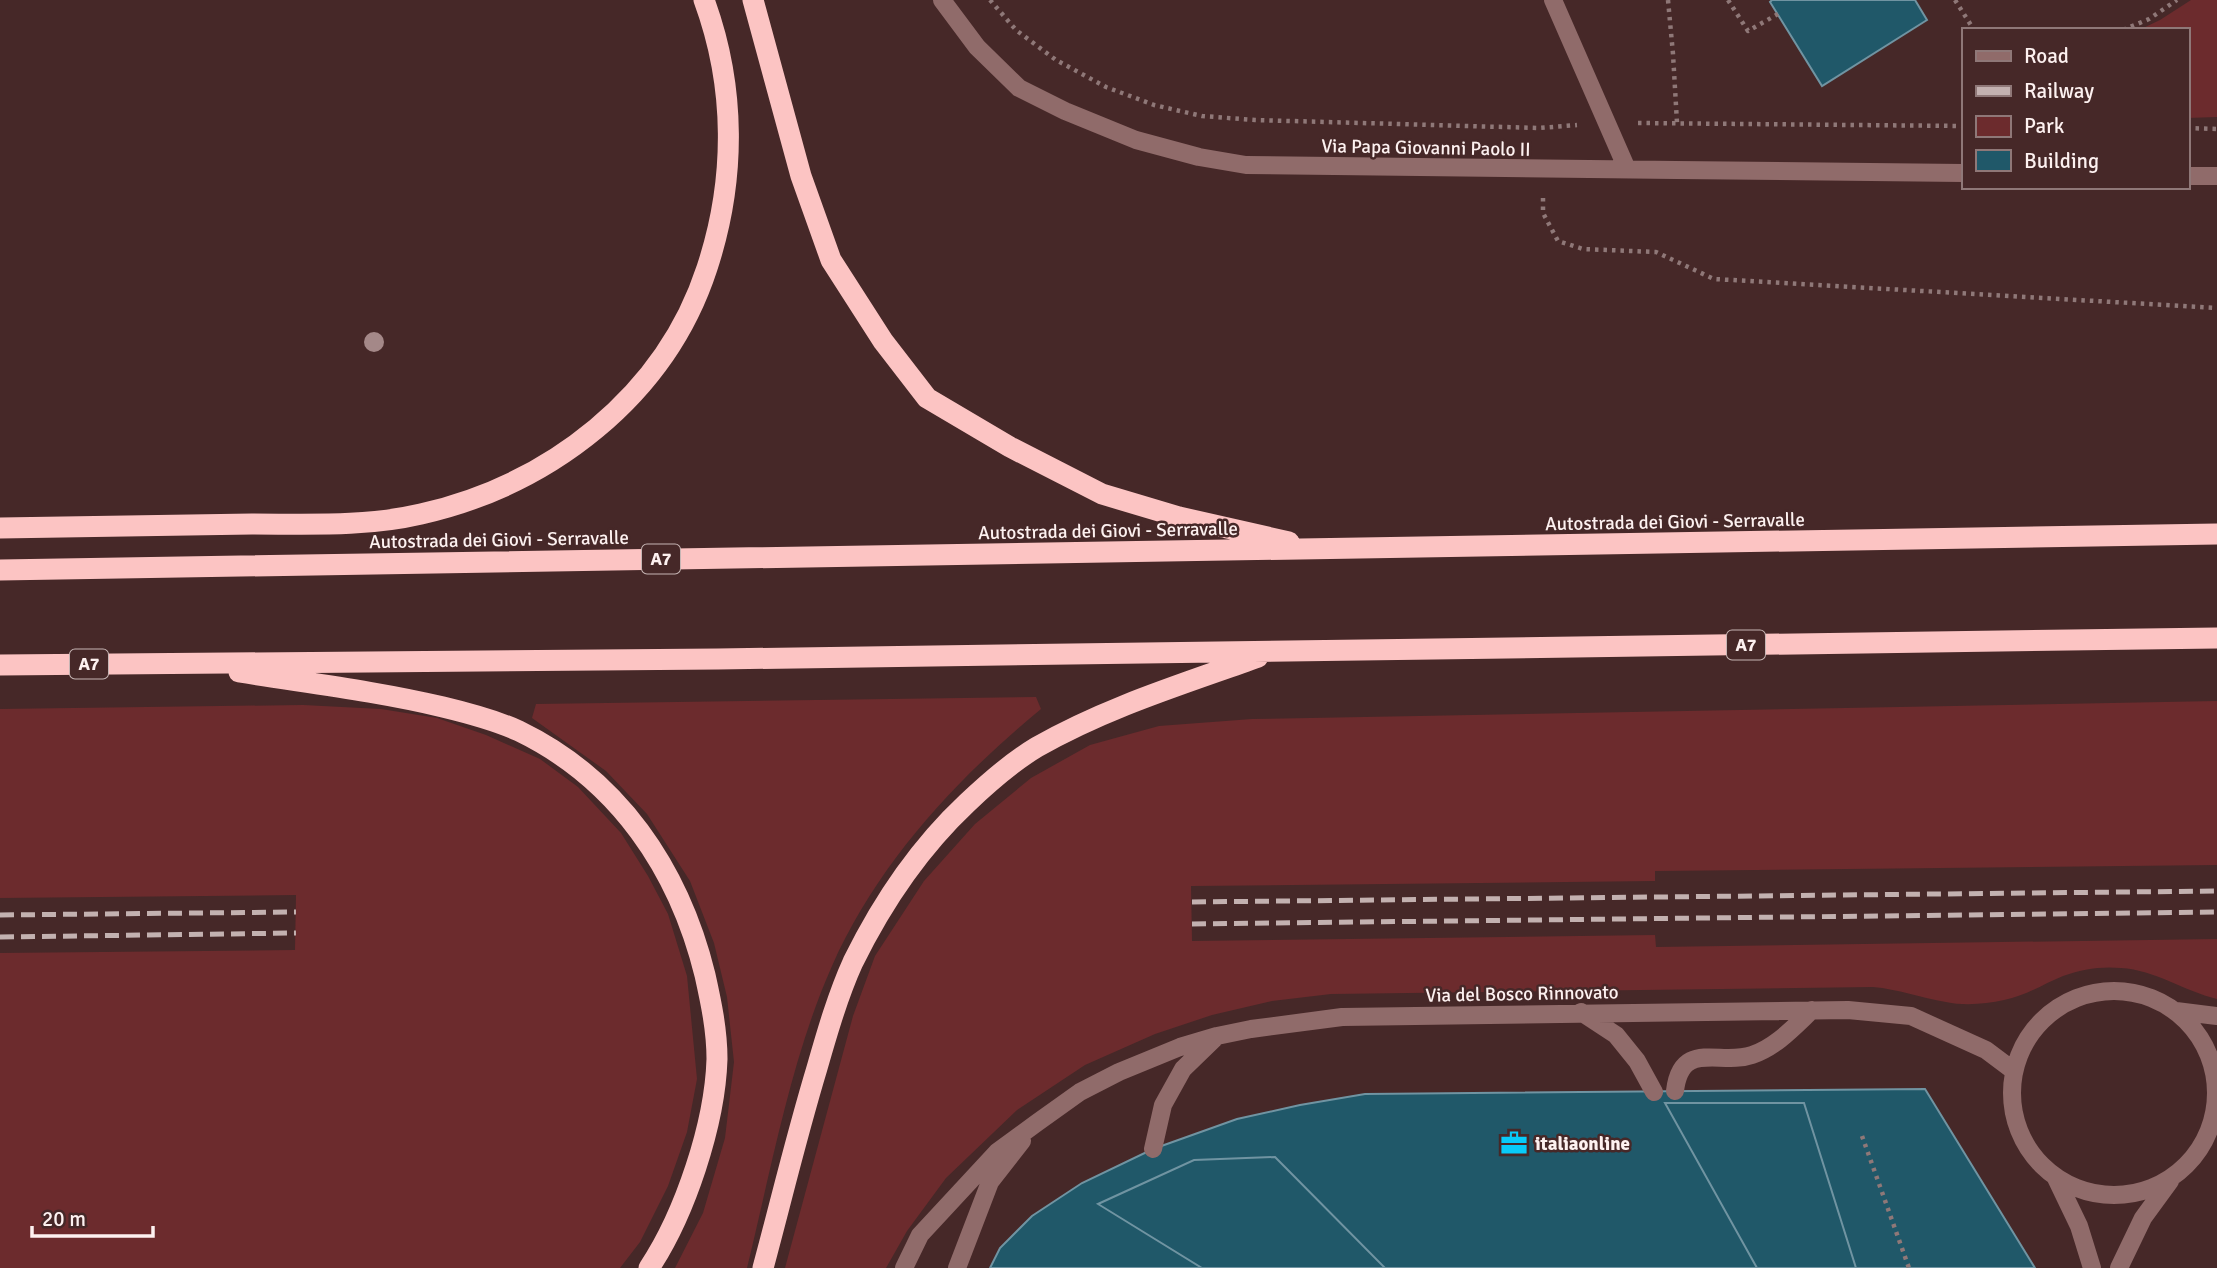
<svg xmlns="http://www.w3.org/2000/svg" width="2217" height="1268" font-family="Signika,sans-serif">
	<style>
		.green { fill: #6c2b2d }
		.building { fill: #205869; stroke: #7094a2; stroke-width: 2 }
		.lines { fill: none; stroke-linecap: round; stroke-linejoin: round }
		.path { stroke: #8f7878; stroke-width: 4.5; stroke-dasharray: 3.5 5; stroke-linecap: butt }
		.minor { stroke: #906b6a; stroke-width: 18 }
		.highway { stroke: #fcc4c3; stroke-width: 21 }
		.rail { stroke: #c3b1b0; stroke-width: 5; stroke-dasharray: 14 7; stroke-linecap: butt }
		.tree { fill: #a48888 }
		.labels { text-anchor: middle; stroke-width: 5; stroke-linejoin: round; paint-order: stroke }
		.shield { fill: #462828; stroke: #c6b5b4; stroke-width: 2 }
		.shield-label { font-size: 18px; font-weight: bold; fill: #fdf1f0 }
		.street-label { font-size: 19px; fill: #fdf1f0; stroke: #462828 }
		.poi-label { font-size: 19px; font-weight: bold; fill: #fdf1f0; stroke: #462828; text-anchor: start }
	</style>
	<rect width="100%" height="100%" fill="#462828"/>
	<!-- green -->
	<path class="green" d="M2191,0H2217V117L2187,118V30H2139L2160,20Z
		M1036,697L1041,709C956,779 877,864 832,966C791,1058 771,1170 747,1268H675L703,1213L725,1138L734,1062L727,997L714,943L690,881L647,814L606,771L532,718L536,704Z
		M2217,701V865L1655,871V881L1191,886L1192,941L1655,935L1656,947L2217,939V999C2184,991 2155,970 2121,968C2102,966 2081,969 2063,976C2043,984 2026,996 2004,1000C1986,1004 1964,1006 1946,1002C1921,998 1898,989 1873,987L1331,994L1272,1001L1212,1015L1155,1034L1085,1065L1017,1110L946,1178L907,1231L886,1268H785L853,1016L875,956L924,881L975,824L1031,778L1090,745L1159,726L1252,719Z
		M303,705L381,709L437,718L486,735L540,759L578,787L621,833L648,876L668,914L687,976L697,1079L687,1132L668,1186L640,1242L620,1268H0V953L295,950L296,895L0,898V709Z"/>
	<!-- building -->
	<path class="building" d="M1772,0H1915L1927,20L1822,86L1770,2Z
		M1925,1089L2035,1268H990L1000,1248L1032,1216L1082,1183L1153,1149L1237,1119L1300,1105L1365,1094Z
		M1665,1103H1804L1856,1268H1757Z
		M1275,1157L1385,1268H1202L1098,1204L1194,1160Z"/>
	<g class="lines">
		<!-- path -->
		<path class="path" d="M990,0L1016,30L1056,60L1106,87L1154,105L1202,116L1255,120L1539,128L1577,125
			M1668,0L1673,54L1677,123
			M1728,0L1748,31L1778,14
			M1955,0L1974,30
			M2123,30L2149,19L2177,0
			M1638,123L1963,126
			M2187,128L2217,129
			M1543,198V213L1558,241L1583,249L1656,252L1714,279L2217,308
			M1862,1136L1909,1268"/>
		<!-- minor -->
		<path class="minor" d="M942,0L977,47L1019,88L1065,111L1136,140L1199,157L1246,165C1485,169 1724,170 1963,173
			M1553,0L1627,169
			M2187,176H2217
			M2012 1093a102 102 0 1 1 204 0a102 102 0 1 1-204 0Z
			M2176,1011L2217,1016
			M1581,1012L1616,1035L1637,1061L1654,1092
			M1675,1091C1681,1039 1720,1066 1752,1055C1776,1047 1794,1027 1812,1010
			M1153,1149L1163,1105L1183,1069L1214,1039
			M2055,1176L2079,1226L2092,1268
			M904,1268L920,1235L997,1152L1038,1122L1080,1092L1119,1072L1180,1047L1217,1036L1251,1029L1342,1017L1848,1010L1911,1016L1986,1050L2014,1071
			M957,1268L990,1182L1022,1141
			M2119,1268L2143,1218L2170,1181"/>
		<!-- highway -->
		<path class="highway" d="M753,0L801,176L831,260L883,341L927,398L1010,447L1102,494L1179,517L1289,542
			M0,528C84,527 168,526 252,524C308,524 366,527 421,514C549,485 665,397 707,268C736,180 736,87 704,0
			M0,570L2217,534
			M0,665L718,659L2217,638
			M239,672C307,683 376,691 443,707C468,713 495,720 519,731C618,779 679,869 705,975C711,1002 717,1030 717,1059C715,1124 685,1214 649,1268
			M763,1268C781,1201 797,1134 817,1068C827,1033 838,995 853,962C882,903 919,848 967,803C988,783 1012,762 1037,747C1107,707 1183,684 1258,657"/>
		<!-- rail -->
		<path class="rail" d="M1192,902L2217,891
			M0,915L296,912
			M1192,924L2217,912
			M0,937L296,933"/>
	</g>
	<!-- trees -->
	<circle class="tree" cx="374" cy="342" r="10"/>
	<!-- icons -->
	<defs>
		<g id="office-bare" transform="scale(2.1)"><path d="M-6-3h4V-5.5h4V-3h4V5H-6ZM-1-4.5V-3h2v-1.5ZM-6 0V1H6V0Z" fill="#08cbf9" stroke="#462828" stroke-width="2.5" paint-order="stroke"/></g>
	</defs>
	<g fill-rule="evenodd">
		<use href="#office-bare" x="1514" y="1143"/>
	</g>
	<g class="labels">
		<!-- shield labels -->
		<g class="shield">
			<rect x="642" y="544.5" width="38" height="29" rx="5"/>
			<rect x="1727" y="630.5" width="38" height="29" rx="5"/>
			<rect x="70" y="649.5" width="38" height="29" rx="5"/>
		</g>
		<g class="shield-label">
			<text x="661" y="565">A7</text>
			<text x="1746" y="651">A7</text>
			<text x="89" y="670">A7</text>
		</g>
		<!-- street labels -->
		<g class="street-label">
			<text transform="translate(1426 147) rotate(1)" y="7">Via Papa Giovanni Paolo II</text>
			<text transform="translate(1675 521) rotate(-1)" y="7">Autostrada dei Giovi - Serravalle</text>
			<text transform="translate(1108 530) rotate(-1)" y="7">Autostrada dei Giovi - Serravalle</text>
			<text transform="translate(499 539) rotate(-1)" y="7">Autostrada dei Giovi - Serravalle</text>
			<text transform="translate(1522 993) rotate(-1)" y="7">Via del Bosco Rinnovato</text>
		</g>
		<!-- poi labels -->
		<g class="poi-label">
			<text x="1535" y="1150">italiaonline</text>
		</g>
	</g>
	<!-- legend -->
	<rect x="1962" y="28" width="228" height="161" fill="#462828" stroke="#8f7878" stroke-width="2"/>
	<rect x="1976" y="51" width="35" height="10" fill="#906b6a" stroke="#8f7878" stroke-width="2"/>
	<text x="2024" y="63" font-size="21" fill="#fdf1f0">Road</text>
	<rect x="1976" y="86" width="35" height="10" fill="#c3b1b0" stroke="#8f7878" stroke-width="2"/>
	<text x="2024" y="98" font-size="21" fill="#fdf1f0">Railway</text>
	<rect x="1976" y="116" width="35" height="21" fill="#6c2b2d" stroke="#8f7878" stroke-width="2"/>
	<text x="2024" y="133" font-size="21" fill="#fdf1f0">Park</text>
	<rect x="1976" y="150" width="35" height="21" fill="#205869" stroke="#8f7878" stroke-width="2"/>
	<text x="2024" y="168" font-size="21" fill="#fdf1f0">Building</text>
	<!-- scale -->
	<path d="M32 1226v10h121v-10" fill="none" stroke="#fdf1f0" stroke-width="3.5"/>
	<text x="42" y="1226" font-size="21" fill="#fdf1f0" stroke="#462828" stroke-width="5" paint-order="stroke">20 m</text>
</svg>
